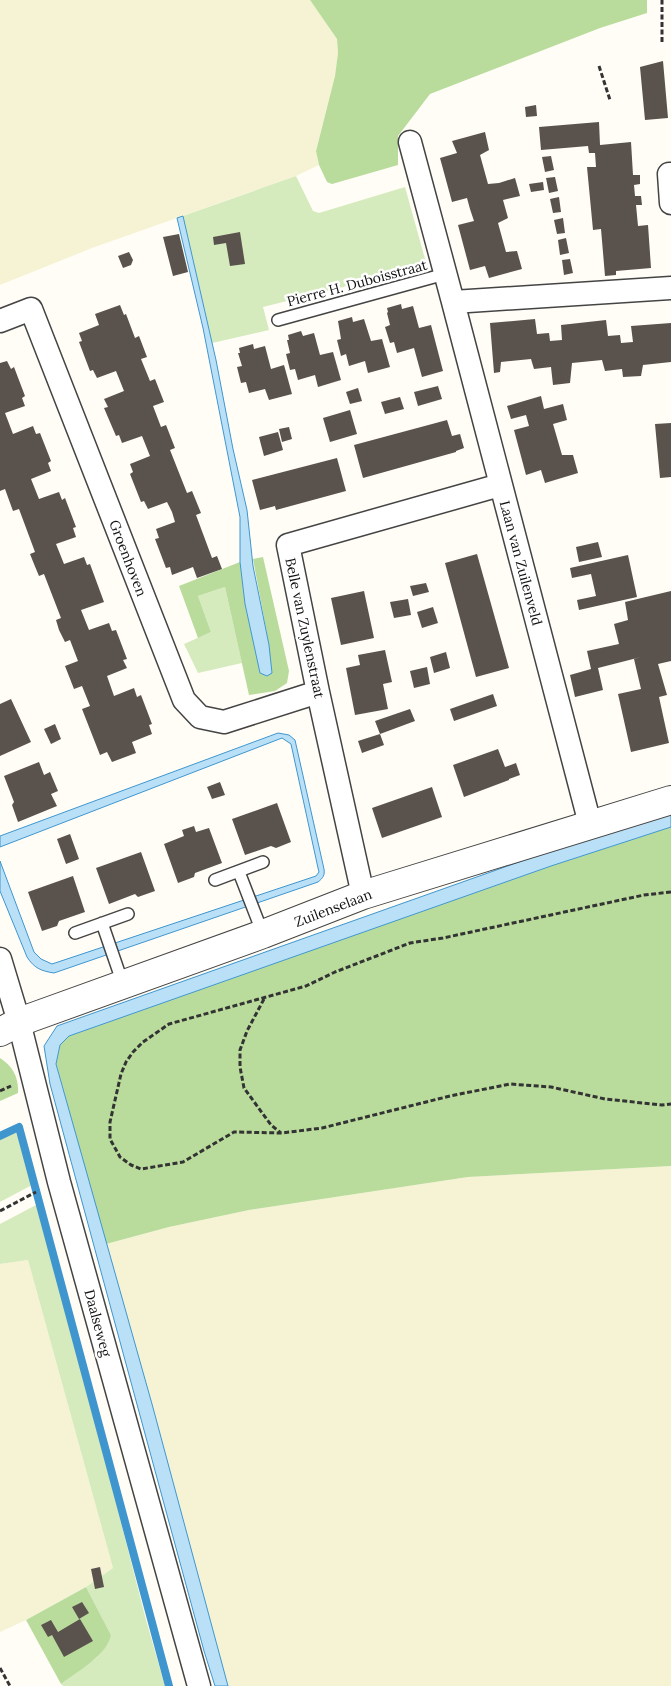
<svg xmlns="http://www.w3.org/2000/svg" width="671" height="1686" font-family="Lora,serif">
	<style>
		.farmland { fill: #f6f3d4 }
		.green { fill: #d5ebbd }
		.forest { fill: #b9dc9c }
		.water { fill: #b9e0f7; stroke: #3f96cf }
		.lines { fill: none; stroke-linecap: round; stroke-linejoin: round }
		.stream { stroke: #3f96cf; stroke-width: 8 }
		.building { fill: #5a524d }
		.service-casing { stroke: #444; stroke-width: 14 }
		.minor-casing { stroke: #444; stroke-width: 25 }
		.tertiary-casing { stroke: #444; stroke-width: 30 }
		.path { stroke: #333; stroke-width: 3; stroke-dasharray: 5 2.5; stroke-linecap: butt }
		.service { stroke: #fff; stroke-width: 11 }
		.minor { stroke: #fff; stroke-width: 22 }
		.tertiary { stroke: #fff; stroke-width: 28 }
		.labels { text-anchor: middle; stroke-width: 5; stroke-linejoin: round; paint-order: stroke }
		.street-label { font-size: 14px; fill: #111; stroke: #fff }
	</style>
	<rect width="100%" height="100%" fill="#fffdf5"/>
	<!-- farmland -->
	<path class="farmland" d="M0,0H310L337,39L338,53L335,76L316,150L319,165L296,176L92,248L0,285Z
		M671,1166V1686H228L152,1404L106,1244L169,1227L249,1210L468,1177Z
		M28,1260L113,1568L86,1587L26,1620L0,1632V1264Z"/>
	<!-- green -->
	<path class="green" d="M296,176L313,211L319,213L405,187L427,266L263,307L269,330L212,343L183,216Z
		M225,587L242,663L198,673L184,644L211,632L198,596Z
		M13,1132L17,1133L32,1185L0,1202V1138Z
		M38,1204L44,1222L146,1620L165,1686H63L61,1684L97,1657L111,1635L86,1587L113,1568L28,1260L0,1264V1224Z"/>
	<!-- forest -->
	<path class="forest" d="M310,0H647V13L600,28L430,94L398,136V165L332,184L327,182L319,165L316,151L335,76L338,53L337,39Z
		M263,557L289,671L287,683L275,691L249,695L225,587L198,596L211,632L198,638L179,586L240,562L245,604L260,673L267,676L272,673L269,645L253,559Z
		M671,827V1166L468,1177L249,1210L169,1227L106,1244L56,1063L60,1045L69,1036L551,866Z
		M0,1058C13,1066 19,1078 18,1093L0,1101Z
		M86,1587L111,1635C107,1655 77,1672 61,1684L26,1620Z"/>
	<!-- water -->
	<path class="water" d="M183,216L216,360L233,449L247,510L253,566L269,645L272,673L267,676L260,673L245,604L240,562V517L203,328L177,218Z
		M278,733L289,735L295,740L324,869C325,875 323,878 318,882L54,973C41,971 34,968 27,957L0,891V861L34,952L41,959L52,964L316,876L319,872L318,868L291,744L282,738L0,847V836Z
		M671,811V827L551,866L69,1036L60,1045L56,1064L152,1404L228,1686H215L204,1651L50,1084L44,1046L57,1026L609,830Z"/>
	<g class="lines">
		<!-- stream -->
		<path class="stream" d="M0,1136L19,1127L169,1686"/>
	</g>
	<!-- building -->
	<path class="building" d="M663,61L668,118L645,120L640,67Z
		M536,105L537,116L526,117L525,107Z
		M599,122L600,145L631,142L633,175H640V184L634,185L635,196H641L642,205H636L638,226L648,225L651,268L616,271V275L605,276L601,229L593,230L587,167H596L595,153H589L588,146L541,150L539,127Z
		M485,132L489,150L480,155L488,184L499,183L515,178L520,196L503,200L508,218L498,223L506,252L517,251L522,269L489,278L485,266L470,270L458,225L474,221L470,209L467,198L452,202L440,158L457,153L452,141Z
		M551,156L554,170L545,172L542,157Z
		M555,177L558,191L549,193L546,178Z
		M543,182L544,190L531,192L529,184Z
		M559,197L561,212L553,213L550,199Z
		M563,218L565,233L557,234L554,220Z
		M240,232L245,264L230,266L226,243L214,245L213,237Z
		M179,234L188,272L173,276L163,237Z
		M566,238L569,253L560,255L558,240Z
		M129,252L133,260L131,265L123,268L118,256Z
		M570,259L573,273L564,275L562,260Z
		M401,304L402,309L413,306L419,328L431,325L443,371L422,377L414,348L397,353L394,342L390,343L385,327L390,325L387,313L388,312L387,308Z
		M120,305L124,315L126,314L135,338L139,336L147,357L141,359L150,381L155,379L164,402L153,406L161,427L166,425L175,448L170,450L187,493L192,491L201,513L196,515L212,558L217,556L222,569L197,578L193,567L172,575L170,567L166,568L155,539L159,538L156,529L175,522L172,512L167,502L148,509L144,501L141,502L130,474L133,472L130,464L150,456L142,436L122,443L119,435L116,436L104,408L108,407L104,399L124,391L116,371L97,378L93,370L90,371L79,342L82,341L79,333L99,325L95,314Z
		M352,317L353,322L364,319L371,341L382,339L390,367L368,373L365,361L349,366L346,354L341,356L337,340L341,339L338,321Z
		M535,319L537,334L549,333L550,341L562,340L561,325L606,320L608,336L620,335L621,343L633,342L631,326L671,323V362L643,365L641,376L623,377L622,369L605,371L602,360L572,363L570,383L553,385L551,367L534,369L531,359L501,362L500,372L494,373L490,323Z
		M301,331L303,336L314,333L320,355L333,352L341,380L318,387L315,375L298,380L295,369L290,370L286,354L290,353L287,340H289L288,335Z
		M253,344L254,349L265,346L271,369L284,365L292,394L269,400L265,389L249,393L246,382L241,383L237,367L242,366L238,353H240L239,348Z
		M7,361L11,369L14,367L25,396L22,398L25,406L5,413L13,434L33,426L36,434L40,433L51,461L48,463L51,471L31,479L39,499L59,492L62,500L65,498L76,527L73,528L76,537L56,544L64,564L84,557L87,565L90,564L104,602L81,610L89,630L109,623L112,631L116,630L127,659L123,660L127,668L107,676L114,696L134,688L137,697L141,695L152,724L149,725L152,734L132,742L136,753L112,762L107,752L100,755L82,709L90,706L82,686L74,689L65,666L78,661L70,640L65,642L59,630L56,620L61,618L44,574L39,576L34,564L30,554L35,552L19,509L13,511L5,489L0,491V363Z
		M438,386L442,399L418,406L414,392Z
		M358,388L362,401L350,404L346,392Z
		M541,396L544,409L563,404L567,420L553,424L562,455H573L578,473L545,483L541,470L526,475L514,430L529,426L526,415L511,419L507,406Z
		M400,397L404,409L385,414L381,402Z
		M350,410L357,434L330,442L323,418Z
		M447,420L452,436L460,434L464,448L456,451V452L363,478L354,445Z
		M671,423V477L660,478L655,424Z
		M289,427L292,439L282,442L279,429Z
		M278,432L283,450L264,456L259,437Z
		M337,458L346,491L276,510L275,506L260,510L252,480Z
		M598,542L602,557L579,562L576,547Z
		M477,554L509,668L476,677L445,563Z
		M628,555L637,597L579,610L577,600L596,596L591,574L572,578L570,568Z
		M426,583L429,592L413,596L410,586Z
		M364,591L374,638L341,645L331,598Z
		M671,591V661L658,664L667,695L659,697L669,743L631,752L618,694L641,689L634,659L641,657L598,668L603,690L575,697L570,675L591,669L587,651L619,644L614,624L628,620L625,602Z
		M408,599L411,615L394,618L390,602Z
		M433,607L438,623L422,628L417,612Z
		M385,650L392,682L383,684L388,709L355,715L346,668L360,665L358,655Z
		M446,652L450,668L434,673L430,657Z
		M427,667L430,684L414,688L410,671Z
		M493,694L497,706L454,721L450,709Z
		M11,699L31,742L0,756V704Z
		M410,709L415,721L380,734L375,721Z
		M55,724L61,739L51,744L44,729Z
		M380,734L384,745L362,753L358,741Z
		M498,749L505,767L516,763L520,775L509,779V780L464,797L453,765Z
		M39,762L44,775L50,772L58,791L51,794L57,806L18,822L12,805L14,802L4,776Z
		M220,782L225,795L212,799L207,787Z
		M432,787L442,817L382,838L372,808Z
		M277,803L291,842L276,848L271,846L245,855L232,819Z
		M194,826L196,832L209,828L222,863L195,873L194,877L178,883L164,844L184,836L182,830Z
		M70,834L79,859L66,864L57,839Z
		M141,852L155,891L138,897L135,894L109,904L96,868Z
		M73,876L85,912L59,921L57,926L42,931L28,892Z
		M100,1567L104,1587L95,1589L91,1569Z
		M82,1602L89,1613L79,1619L72,1607Z
		M80,1619L93,1641L64,1657L52,1635L48,1637L41,1625L51,1620L58,1632Z"/>
	<g class="lines">
		<!-- service casing -->
		<g class="service-casing">
			<path id="service" d="M278,320L445,274
				M239,872L263,934
				M215,880L263,862
				M102,923L123,984
				M75,933L128,914"/>
		</g>
		<!-- minor casing -->
		<g class="minor-casing">
			<path id="minor" d="M410,142L453,302
				M671,174H669L671,203
				M0,321L31,309L184,700L200,717L224,722L318,692
				M590,824L453,302L671,288
				M363,895L318,692L288,545L500,485
				M0,959L19,1022L59,1182L199,1686"/>
		</g>
		<!-- tertiary casing -->
		<g class="tertiary-casing">
			<path id="tertiary" d="M0,1032L19,1022L263,934L363,895L671,800"/>
		</g>
		<!-- path -->
		<path class="path" d="M662,42V0
			M599,66L610,100
			M671,892L644,895L443,938L410,943L335,972L306,986L169,1024L143,1042L133,1052L126,1062L121,1074L110,1122V1139L120,1157L131,1165L141,1169L183,1162L234,1132L282,1133L322,1128L450,1096L510,1084L551,1087L605,1099L662,1105L671,1104
			M264,999L247,1031L240,1050V1067L244,1088L271,1125L281,1133
			M0,1091L11,1086
			M0,1211L36,1192
			M0,1668L10,1686"/>
		<!-- service -->
		<use href="#service" class="service"/>
		<!-- minor -->
		<use href="#minor" class="minor"/>
		<!-- tertiary -->
		<use href="#tertiary" class="tertiary"/>
	</g>
	<g class="labels">
		<!-- street labels -->
		<g class="street-label">
			<text transform="translate(357 283) rotate(-15)" y="5">Pierre H. Duboisstraat</text>
			<text transform="translate(128 558) rotate(69)" y="5">Groenhoven</text>
			<text transform="translate(521 563) rotate(75)" y="5">Laan van Zuilenveld</text>
			<text transform="translate(305 628) rotate(78)" y="5">Belle van Zuylenstraat</text>
			<text transform="translate(333 908) rotate(-21)" y="5">Zuilenselaan</text>
			<text transform="translate(98 1323) rotate(75)" y="5">Daalseweg</text>
		</g>
	</g>
</svg>
